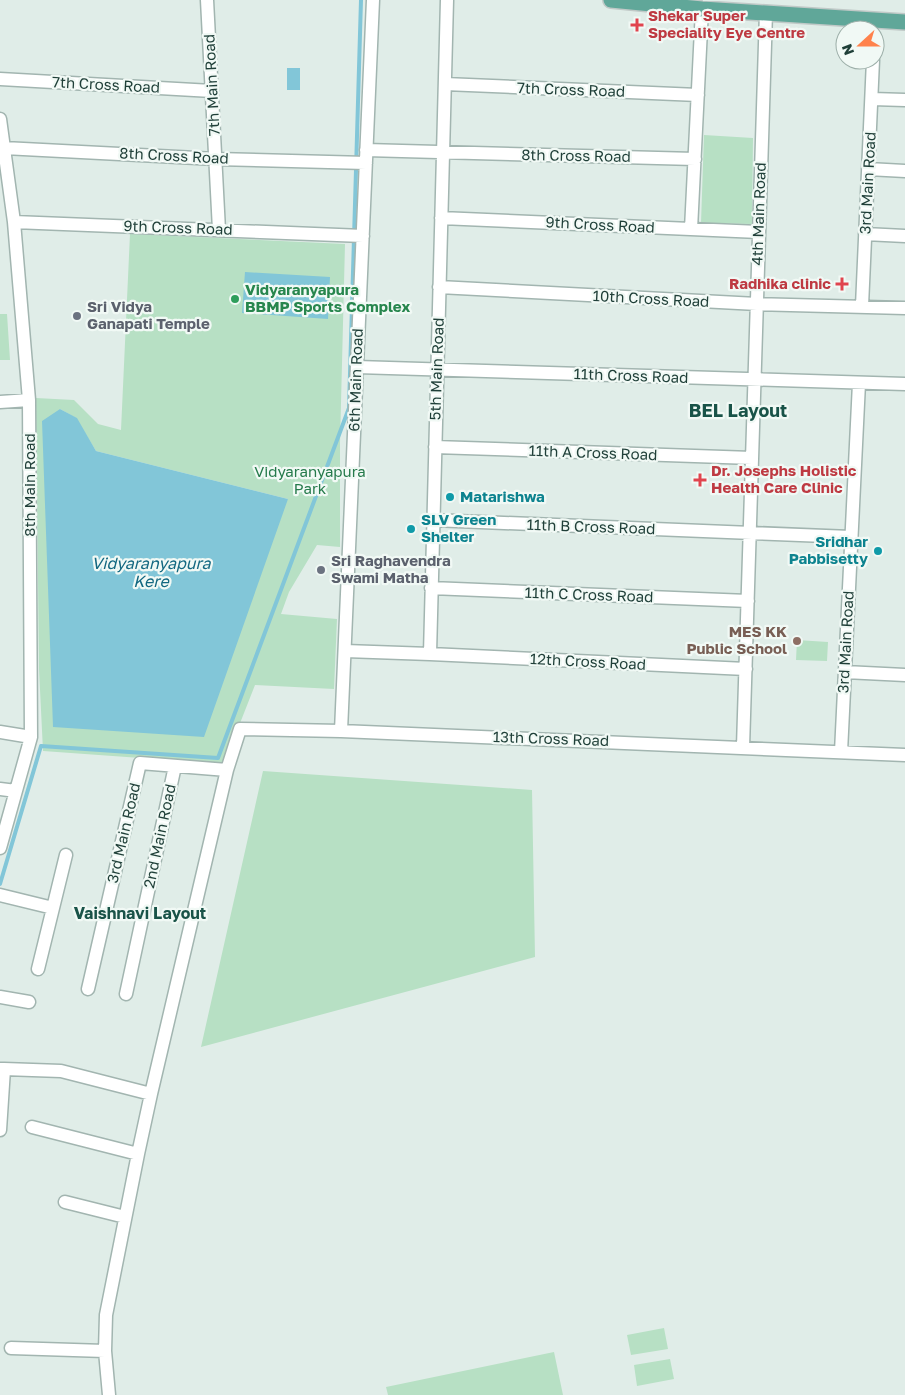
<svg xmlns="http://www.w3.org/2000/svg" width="905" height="1395" font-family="'Golos Text',sans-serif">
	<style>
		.green { fill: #b7e0c4; fill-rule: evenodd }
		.water { fill: #82c6d8 }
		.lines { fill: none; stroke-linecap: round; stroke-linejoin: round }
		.stream { stroke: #82c6d8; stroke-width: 4 }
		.minor-casing { stroke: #a2b5b0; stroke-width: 15 }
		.major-casing { stroke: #c0c9c7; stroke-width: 18 }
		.minor { stroke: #fff; stroke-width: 12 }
		.major { stroke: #60a799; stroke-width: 15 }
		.health-dot { fill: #e0444e; stroke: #f1f9f5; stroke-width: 2 }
		.leisure-dot { fill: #2e9e5b; stroke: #f1f9f5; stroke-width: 2 }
		.worship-dot { fill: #6b7280; stroke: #f1f9f5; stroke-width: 2 }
		.culture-dot { fill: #0f9aa8; stroke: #f1f9f5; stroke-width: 2 }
		.education-dot { fill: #8d6e63; stroke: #f1f9f5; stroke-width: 2 }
		.labels { text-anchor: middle; stroke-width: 4.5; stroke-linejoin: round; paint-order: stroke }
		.health-label { font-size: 15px; font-weight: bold; fill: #be3a42; stroke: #f1f9f5; text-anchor: start }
		.street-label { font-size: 15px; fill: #1f3f38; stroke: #f1f9f5 }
		.leisure-label { font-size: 15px; font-weight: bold; fill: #27864d; stroke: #f1f9f5; text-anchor: start }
		.worship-label { font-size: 15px; font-weight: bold; fill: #5b616d; stroke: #f1f9f5; text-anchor: start }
		.park-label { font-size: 15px; fill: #257a4b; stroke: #f1f9f5 }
		.culture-label { font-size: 15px; font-weight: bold; fill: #0d838f; stroke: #f1f9f5; text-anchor: start }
		.education-label { font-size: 15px; font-weight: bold; fill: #785e54; stroke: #f1f9f5; text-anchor: end }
		.water-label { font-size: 16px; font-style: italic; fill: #136881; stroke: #f1f9f5 }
		.neighbourhood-label { font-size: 16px; font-weight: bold; fill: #195348; stroke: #f1f9f5 }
		.quarter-label { font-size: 18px; font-weight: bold; fill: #195348; stroke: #f1f9f5 }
	</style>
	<rect width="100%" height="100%" fill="#e0ede8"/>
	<!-- green -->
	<path class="green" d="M704,135L753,138L752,224L701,223Z
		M130,234L345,244L340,443V547L317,545L289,592L281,614L337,619L334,689L255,685L224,764L43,751L39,669L36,398L74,400L98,424L121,430ZM60,409L76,418L96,451L288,499L53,727Z
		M0,314H7L10,360H0Z
		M797,640L828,642L827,661L796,660Z
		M263,771L532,790L535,957L201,1047Z
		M664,1328L668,1349L631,1355L627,1335Z
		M554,1352L563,1395H388L386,1387Z
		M670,1359L674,1379L637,1386L634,1365Z"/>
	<!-- water -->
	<path class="water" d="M287,68H300V90H287Z
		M245,272L330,277L328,319L242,313Z
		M60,409L77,418L96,451L288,499L204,737L53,727L42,421Z"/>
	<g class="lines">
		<!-- stream -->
		<path class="stream" d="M0,884L41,746L218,758L349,408L361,0"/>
		<!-- minor casing -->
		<g class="minor-casing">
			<path id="minor" d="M207,0L219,230
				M0,79L212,91
				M445,84L698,95
				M872,99L905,100
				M0,119L14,222L29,400L31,737L0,848
				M4,148L216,159L366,163
				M366,150L695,159
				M868,169L905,171
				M441,218L759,232
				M14,222L363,236
				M691,229L702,9
				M865,234L905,236
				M439,287L757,304L905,308
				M862,306L873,60
				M357,367L905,384
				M0,402L29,400
				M435,447L752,458
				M433,520L851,537
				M431,588L748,601
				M345,651L430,654L447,0
				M430,654L746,669
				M845,672L905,675
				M341,731L373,0
				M0,732L31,737
				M743,747L766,12
				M841,752L859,383
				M0,789L16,791
				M0,895L53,908L38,969
				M53,908L66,855
				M88,989L140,763L227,770
				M126,994L175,766
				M0,997L29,1002
				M0,1069H4L0,1130
				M4,1069L61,1071L151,1094L227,770L240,729L341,731L905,755
				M32,1127L138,1154L106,1315L105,1351L109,1395
				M138,1154L151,1094
				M65,1202L125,1217
				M11,1348L105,1351"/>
		</g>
		<!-- major casing -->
		<g class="major-casing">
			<path id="major" d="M611,0L702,9L905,22"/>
		</g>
		<!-- minor -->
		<use href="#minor" class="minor"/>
		<!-- major -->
		<use href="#major" class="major"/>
	</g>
	<!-- markers -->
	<g class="health-dot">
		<path d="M634.5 17.5h5v5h5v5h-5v5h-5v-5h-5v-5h5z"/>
		<path d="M839.5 276.5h5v5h5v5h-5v5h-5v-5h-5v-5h5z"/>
		<path d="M697.5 472.5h5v5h5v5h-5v5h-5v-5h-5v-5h5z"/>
	</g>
	<circle class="leisure-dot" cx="235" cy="299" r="5"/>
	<g class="worship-dot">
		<circle cx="77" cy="316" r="5"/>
		<circle cx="321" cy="570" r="5"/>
	</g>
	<g class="culture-dot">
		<circle cx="450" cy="497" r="5"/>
		<circle cx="411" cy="529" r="5"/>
		<circle cx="878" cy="551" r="5"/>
	</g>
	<circle class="education-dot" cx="797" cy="641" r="5"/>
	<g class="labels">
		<!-- health labels -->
		<g class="health-label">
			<text x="648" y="21">Shekar Super<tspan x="648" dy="17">Speciality Eye Centre</tspan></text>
			<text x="831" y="289" text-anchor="end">Radhika clinic</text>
			<text x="711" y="476">Dr. Josephs Holistic<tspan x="711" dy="17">Health Care Clinic</tspan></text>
		</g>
		<!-- street labels -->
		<g class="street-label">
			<text transform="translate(106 85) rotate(3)" y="5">7th Cross Road</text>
			<text transform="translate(212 85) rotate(-93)" y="5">7th Main Road</text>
			<text transform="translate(571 90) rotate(2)" y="5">7th Cross Road</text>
			<text transform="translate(174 156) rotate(3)" y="5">8th Cross Road</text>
			<text transform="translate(576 156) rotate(1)" y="5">8th Cross Road</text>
			<text transform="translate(868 183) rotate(-87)" y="5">3rd Main Road</text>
			<text transform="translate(759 214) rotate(-88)" y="5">4th Main Road</text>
			<text transform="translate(600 225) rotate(3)" y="5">9th Cross Road</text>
			<text transform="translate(178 228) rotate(2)" y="5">9th Cross Road</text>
			<text transform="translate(651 299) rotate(3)" y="5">10th Cross Road</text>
			<text transform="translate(437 369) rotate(-88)" y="5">5th Main Road</text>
			<text transform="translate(631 376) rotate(2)" y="5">11th Cross Road</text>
			<text transform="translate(356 380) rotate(-88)" y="5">6th Main Road</text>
			<text transform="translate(593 453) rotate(2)" y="5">11th A Cross Road</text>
			<text transform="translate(30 485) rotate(-90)" y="5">8th Main Road</text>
			<text transform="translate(591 527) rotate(2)" y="5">11th B Cross Road</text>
			<text transform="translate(589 595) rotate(2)" y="5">11th C Cross Road</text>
			<text transform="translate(846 642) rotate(-87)" y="5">3rd Main Road</text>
			<text transform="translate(588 662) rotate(3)" y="5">12th Cross Road</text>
			<text transform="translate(551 739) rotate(2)" y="5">13th Cross Road</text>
			<text transform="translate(124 833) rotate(-77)" y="5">3rd Main Road</text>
			<text transform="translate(160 836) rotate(-78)" y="5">2nd Main Road</text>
		</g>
		<!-- leisure labels -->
		<g class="leisure-label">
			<text x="245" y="295">Vidyaranyapura<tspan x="245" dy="17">BBMP Sports Complex</tspan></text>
		</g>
		<!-- worship labels -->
		<g class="worship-label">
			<text x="87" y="312">Sri Vidya<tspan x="87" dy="17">Ganapati Temple</tspan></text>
			<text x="331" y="566">Sri Raghavendra<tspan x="331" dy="17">Swami Matha</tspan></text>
		</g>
		<!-- park labels -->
		<g class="park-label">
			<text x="310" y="477">Vidyaranyapura<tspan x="310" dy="17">Park</tspan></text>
		</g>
		<!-- culture labels -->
		<g class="culture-label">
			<text x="460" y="502">Matarishwa</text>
			<text x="421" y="525">SLV Green<tspan x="421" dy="17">Shelter</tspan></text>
			<text x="868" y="547" text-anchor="end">Sridhar<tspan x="868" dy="17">Pabbisetty</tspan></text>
		</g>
		<!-- education labels -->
		<g class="education-label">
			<text x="787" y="637">MES KK<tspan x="787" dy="17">Public School</tspan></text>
		</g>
		<!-- water labels -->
		<g class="water-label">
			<text x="151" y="569">Vidyaranyapura<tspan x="151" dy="18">Kere</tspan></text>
		</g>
		<!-- neighbourhood labels -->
		<g class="neighbourhood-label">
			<text x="140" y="919">Vaishnavi Layout</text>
		</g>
		<!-- quarter labels -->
		<g class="quarter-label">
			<text x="738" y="417">BEL Layout</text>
		</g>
	</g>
	<!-- north arrow -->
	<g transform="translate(860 45) rotate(249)"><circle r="24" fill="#f1f9f5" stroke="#9dafa9"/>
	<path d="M0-4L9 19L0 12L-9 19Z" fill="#ff824c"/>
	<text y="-8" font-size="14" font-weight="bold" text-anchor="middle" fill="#1f3f38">N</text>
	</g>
</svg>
